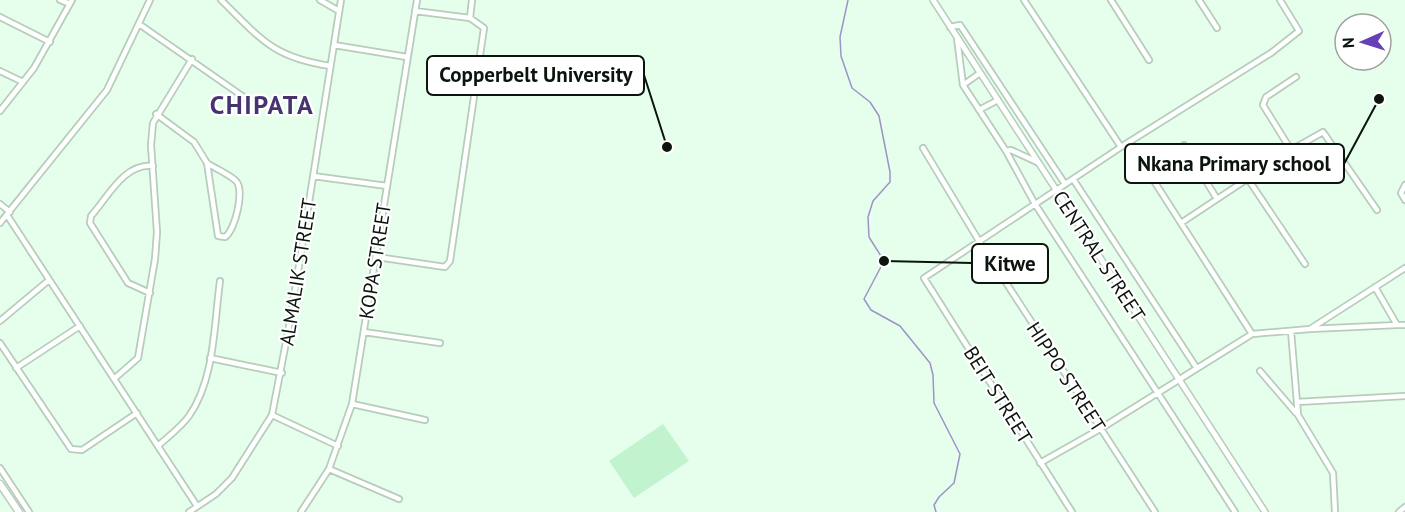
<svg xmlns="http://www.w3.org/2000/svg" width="1405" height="512" font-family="'PT Sans',sans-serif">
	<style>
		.green { fill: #c1f3cf }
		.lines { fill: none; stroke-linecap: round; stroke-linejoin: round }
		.stream { stroke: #9e93c7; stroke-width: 1.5 }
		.minor-casing { stroke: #b6cdbc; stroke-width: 8 }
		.tertiary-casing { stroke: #b6cdbc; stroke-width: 8 }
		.secondary-casing { stroke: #b6cdbc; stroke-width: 9 }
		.minor { stroke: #fff; stroke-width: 4.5 }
		.tertiary { stroke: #fff; stroke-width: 5 }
		.secondary { stroke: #fff; stroke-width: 6 }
		.labels { text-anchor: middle; stroke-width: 4.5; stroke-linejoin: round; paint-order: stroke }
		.street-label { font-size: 20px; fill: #0c140e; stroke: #fff }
		.district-label { font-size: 26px; font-weight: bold; letter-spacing: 1.5px; fill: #453470; stroke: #fff }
		.leader { fill: none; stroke: #0c140e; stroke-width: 2 }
		.callout-dot { fill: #0c140e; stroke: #fff; stroke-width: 2 }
		.callout { fill: #fff; stroke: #0c140e; stroke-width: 2 }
		.callout-label { font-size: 21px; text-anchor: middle; font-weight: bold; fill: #0c140e }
	</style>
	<rect width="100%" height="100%" fill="#e6ffed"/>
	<!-- green -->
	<path class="green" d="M663,424L689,461L634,498L609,461Z"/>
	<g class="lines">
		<!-- stream -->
		<path class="stream" d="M848,0L840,37L841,56L852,88L870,102L879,116L890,172V182L873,201L868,217L869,237L884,261L864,299L871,310L900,326L930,363L933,375L934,403L960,454L954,483L939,497L934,505L936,512"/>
		<!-- minor casing -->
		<g class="minor-casing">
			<path id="minor" d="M60,0L70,4
				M221,0C261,39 272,57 330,66
				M320,0L339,11
				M1024,0L1121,147
				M1111,0L1149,60
				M1199,0L1217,28
				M0,17L50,42
				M470,18L472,0
				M139,24L248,100
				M950,27L960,25L1065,184
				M957,38L963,85L1006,151
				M334,45L407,57
				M0,71L23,82
				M963,85L980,73
				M979,110L998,100
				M0,111L34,68L72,0
				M156,114L194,142L207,163L218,236L225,237C235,231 245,190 236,181C229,174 216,169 207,163
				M1129,142L1252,334
				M1184,145L1217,199
				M923,148L979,241L1155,512
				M1291,150L1263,105L1266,97L1296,77
				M1037,162L1011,150L1006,151L1035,204L1235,512
				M313,176L387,186
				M1073,179L1196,367
				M1248,179L1305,264
				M1405,185L1401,193L1405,200
				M0,204L10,212
				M7,215L197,506
				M0,223L107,90L150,0
				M1181,223L1291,150L1323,132L1377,210
				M377,257L445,267L450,261L484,28L470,18L415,11
				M1375,287L1397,325H1405
				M150,293L128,283L90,223L91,216C108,197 124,163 153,166
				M0,321L49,280
				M1310,329L1397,325
				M1291,331L1298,415L1333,473L1335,512
				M364,332L440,343
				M0,343L71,449L82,450L137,413
				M210,358L282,373
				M16,368L80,326
				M1260,371L1296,413
				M115,378L138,358L155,259L157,232L151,145L153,123L192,59
				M1297,402L1405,396
				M352,404L425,420
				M272,415L338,446
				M159,445C169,436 181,427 189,416C215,379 214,324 220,281
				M1040,463L1100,429L1252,334L1310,329L1405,268
				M0,468L29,512
				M329,469L399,499
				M189,512L216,494L232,478L272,415L291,316L341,0
				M301,512L329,469L352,404L417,0
				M1072,512L924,278L1121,147L1271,53L1299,31L1280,0
				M1399,512L1405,507"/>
		</g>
		<!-- tertiary casing -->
		<g class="tertiary-casing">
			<path id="tertiary" d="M933,0L1265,512"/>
		</g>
		<!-- secondary casing -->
		<g class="secondary-casing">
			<path id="secondary" d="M0,484L19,512"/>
		</g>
		<!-- minor -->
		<use href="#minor" class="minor"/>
		<!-- tertiary -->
		<use href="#tertiary" class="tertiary"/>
		<!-- secondary -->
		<use href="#secondary" class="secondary"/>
	</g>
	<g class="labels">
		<!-- street labels -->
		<g class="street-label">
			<text transform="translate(1099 256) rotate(57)" y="7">CENTRAL STREET</text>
			<text transform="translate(375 261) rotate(-81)" y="7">KOPA STREET</text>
			<text transform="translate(298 272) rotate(-81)" y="7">ALMALIK STREET</text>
			<text transform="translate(1066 377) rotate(57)" y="7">HIPPO STREET</text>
			<text transform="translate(998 395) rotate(58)" y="7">BEIT STREET</text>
		</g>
		<!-- district labels -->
		<g class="district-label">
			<text x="262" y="114">CHIPATA</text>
		</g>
	</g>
	<!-- callouts -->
	<path class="leader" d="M667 147L644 75M1379 99L1344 164M884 261L972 263"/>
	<g class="callout-dot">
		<circle cx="667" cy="147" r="6"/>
		<circle cx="1379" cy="99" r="6"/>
		<circle cx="884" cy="261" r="6"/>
	</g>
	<g class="callout">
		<rect x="427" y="56" width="217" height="39" rx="6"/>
		<rect x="1125" y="144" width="219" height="39" rx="6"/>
		<rect x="972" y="244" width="76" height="39" rx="6"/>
	</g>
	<g class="callout-label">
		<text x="536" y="82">Copperbelt University</text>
		<text x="1234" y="171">Nkana Primary school</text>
		<text x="1010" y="271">Kitwe</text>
	</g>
	<!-- north arrow -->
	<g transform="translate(1363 42) rotate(267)"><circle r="28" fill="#ffffff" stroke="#9ea19f" stroke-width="1.5"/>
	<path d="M0-4.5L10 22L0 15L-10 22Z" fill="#6740b8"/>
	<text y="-9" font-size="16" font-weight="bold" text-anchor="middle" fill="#0c140e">N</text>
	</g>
</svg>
